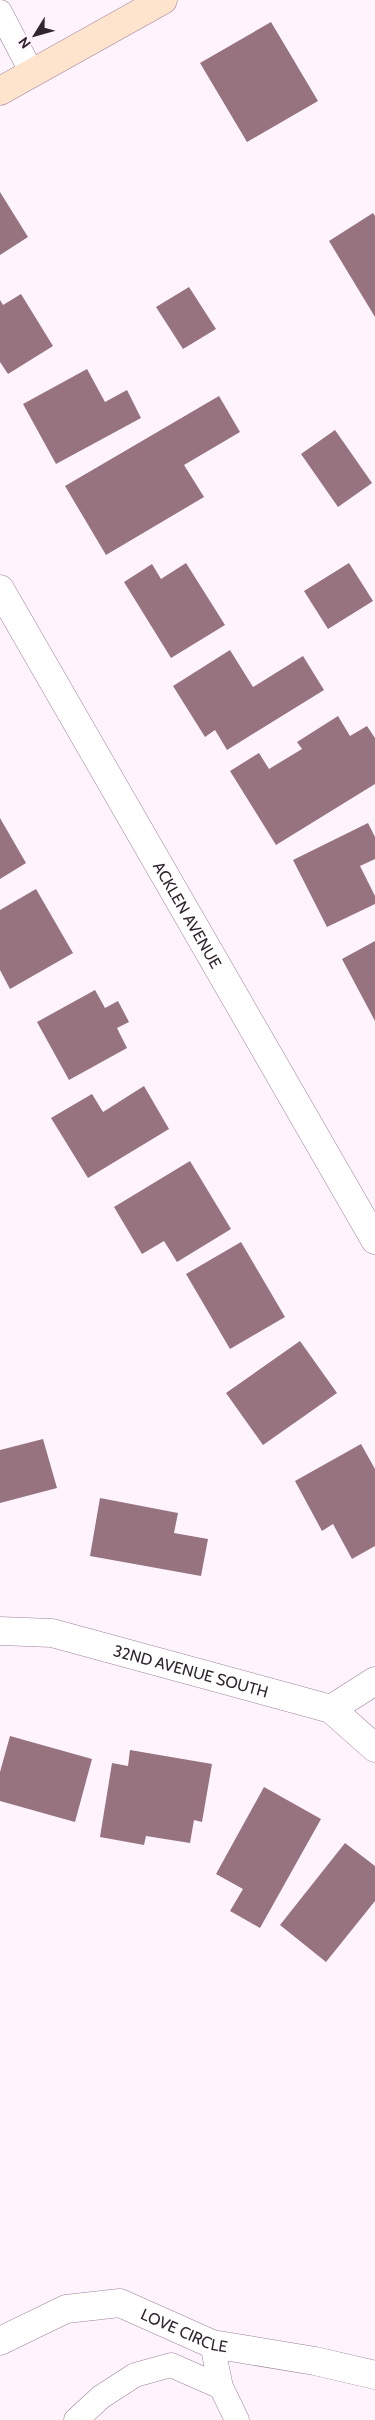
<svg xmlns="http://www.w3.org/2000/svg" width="375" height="2420" font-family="Cabin,sans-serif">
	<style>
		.building { fill: #96737f }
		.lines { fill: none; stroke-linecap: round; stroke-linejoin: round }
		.lane-casing { stroke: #9d829a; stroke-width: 25 }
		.street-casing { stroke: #9d829a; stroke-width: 29 }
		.secondary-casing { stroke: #9d829a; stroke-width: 29 }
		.lane { stroke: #fff; stroke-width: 24 }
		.street { stroke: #fff; stroke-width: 28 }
		.secondary { stroke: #fee3cd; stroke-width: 28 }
		.labels { text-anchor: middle; stroke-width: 4.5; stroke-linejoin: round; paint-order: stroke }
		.street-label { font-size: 16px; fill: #312630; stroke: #fff3fe }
	</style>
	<rect width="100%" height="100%" fill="#fff3fe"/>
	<!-- building -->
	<path class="building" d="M271,22L318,101L247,142L200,63Z
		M0,192L28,237L0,255Z
		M373,213L375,216V317L329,241Z
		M189,287L216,329L183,349L156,307Z
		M21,294L53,346L8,374L0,362V300L3,305Z
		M87,369L105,402L127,390L141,418L56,464L23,404Z
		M219,396L240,432L184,465L204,497L106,555L65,486Z
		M335,430L372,483L338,507L301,454Z
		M186,563L225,625L171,658L124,582L152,564L161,579Z
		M349,563L373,601L328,629L304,591Z
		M230,650L253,687L303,656L324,690L227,750L215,730L205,737L173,686Z
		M338,716L350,736L367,726L375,738V784L276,845L230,771L259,753L269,769L302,749L297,742Z
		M0,818L26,863L0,879Z
		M368,823L375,837V859L360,866L375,896V904L327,927L293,860Z
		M36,889L73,953L10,989L0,970V910Z
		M375,941V1021L342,959Z
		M95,990L105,1008L118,1001L129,1022L117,1028L127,1048L69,1080L37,1022Z
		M144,1086L169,1129L88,1178L51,1118L92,1094L103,1112Z
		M190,1161L231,1229L177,1262L164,1241L142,1254L114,1207Z
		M241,1242L285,1317L230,1349L186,1274Z
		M300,1341L337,1393L263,1445L226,1393Z
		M43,1439L57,1488L0,1503V1450Z
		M361,1444L375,1469V1546L352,1559L333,1524L322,1531L295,1481Z
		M100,1498L178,1513L174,1533L208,1539L201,1576L90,1556Z
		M10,1736L92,1759L75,1822L0,1801V1772Z
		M130,1750L212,1764L202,1822L194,1820L190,1843L146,1836L144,1845L100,1837L112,1763L128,1766Z
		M264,1787L321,1819L260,1928L230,1911L243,1889L216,1874Z
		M345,1843L375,1866V1901L326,1962L280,1925Z"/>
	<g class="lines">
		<!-- lane casing -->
		<g class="lane-casing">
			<path id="lane" d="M0,12L32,73
				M212,2344L221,2387L237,2420
				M76,2420L101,2397L135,2375L171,2365L221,2387"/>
		</g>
		<!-- street casing -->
		<g class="street-casing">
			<g id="street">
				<path id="s1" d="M0,589L375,1240"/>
				<path id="s2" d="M0,1631L52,1633L331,1709L375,1681"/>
				<path d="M331,1709L375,1748"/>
				<path id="s3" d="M0,2341L66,2309L120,2303L212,2344L315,2361L375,2375"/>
			</g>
		</g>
		<!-- secondary casing -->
		<g class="secondary-casing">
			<path id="secondary" d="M0,91L163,0"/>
		</g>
		<!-- lane -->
		<use href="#lane" class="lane"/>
		<!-- street -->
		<use href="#street" class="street"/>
		<!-- secondary -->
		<use href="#secondary" class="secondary"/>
	</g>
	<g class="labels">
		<!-- street labels -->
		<g class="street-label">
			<text dy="6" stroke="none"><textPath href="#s1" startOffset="376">ACKLEN AVENUE</textPath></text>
			<text dy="6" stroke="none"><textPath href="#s2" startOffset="196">32ND AVENUE SOUTH</textPath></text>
			<text dy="6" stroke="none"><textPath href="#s3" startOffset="198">LOVE CIRCLE</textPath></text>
		</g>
	</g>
	<!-- north arrow -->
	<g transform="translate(35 35) rotate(233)" stroke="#fff3fe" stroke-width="4" paint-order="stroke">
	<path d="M0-4L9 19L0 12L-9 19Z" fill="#312630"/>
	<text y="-8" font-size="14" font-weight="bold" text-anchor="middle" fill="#312630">N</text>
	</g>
</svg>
